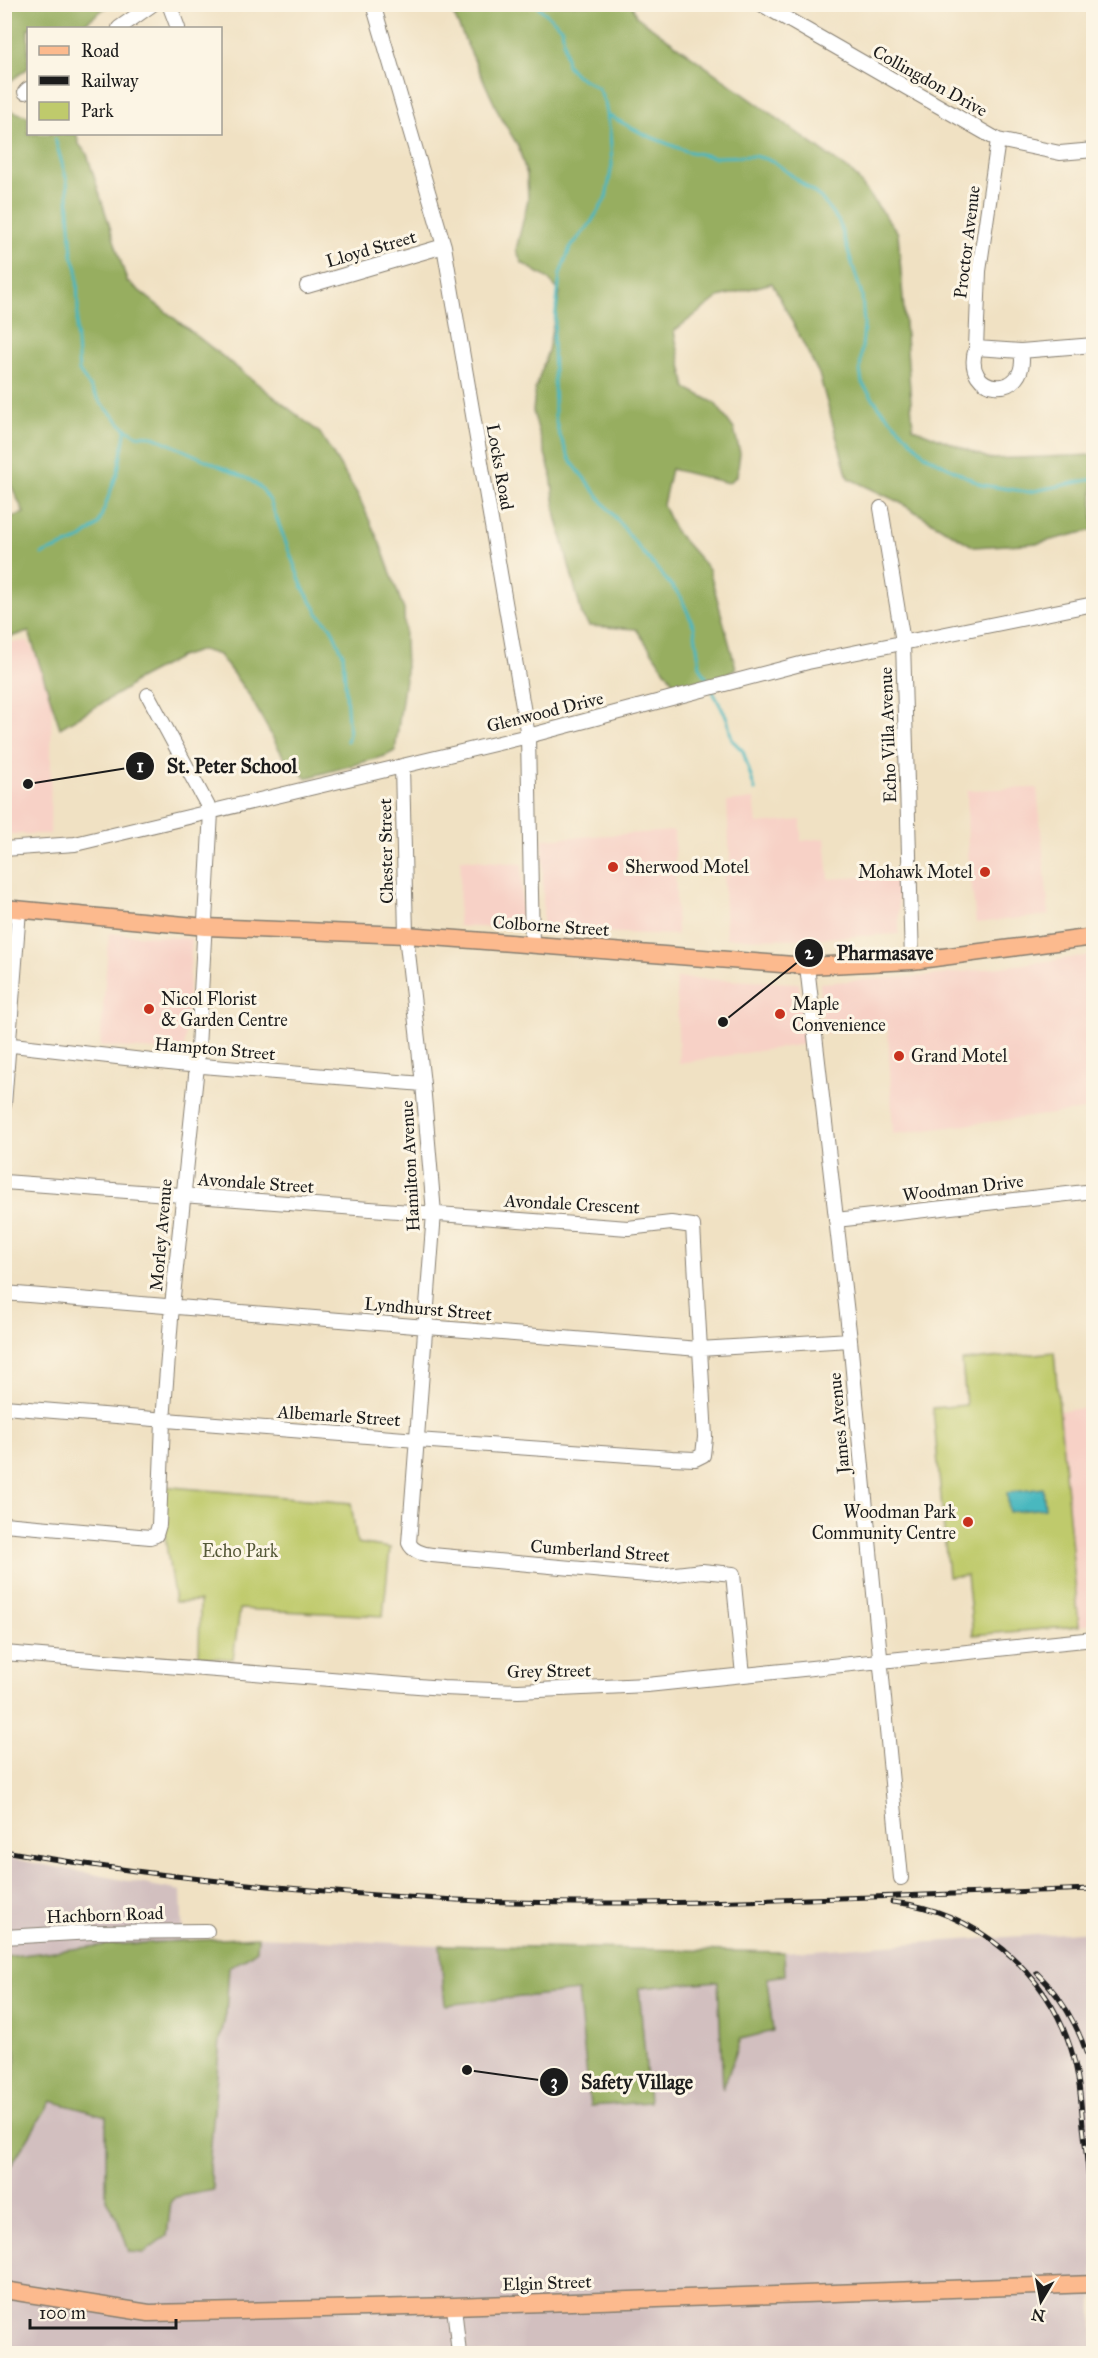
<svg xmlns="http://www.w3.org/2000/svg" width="1098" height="2358" font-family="'IM FELL Great Primer',serif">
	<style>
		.built { fill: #f7d1c6 }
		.industrial { fill: #d2bfbf }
		.green { fill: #bfca6c; stroke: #6e7344; stroke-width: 1.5 }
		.forest { fill: #97ae60; stroke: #5a653e; stroke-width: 1.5 }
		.water { fill: #49b8bf; stroke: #326a6e; stroke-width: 1.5 }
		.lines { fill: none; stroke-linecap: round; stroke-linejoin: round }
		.stream { stroke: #49b8bf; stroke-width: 3 }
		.minor-casing { stroke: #867e70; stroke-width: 16 }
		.major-casing { stroke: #867e70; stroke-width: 19 }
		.minor { stroke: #fff; stroke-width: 14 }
		.major { stroke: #fcba8e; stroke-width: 16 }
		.rail-casing { stroke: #1c1c1c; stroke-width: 5 }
		.rail { stroke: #fcf5e5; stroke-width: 3; stroke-dasharray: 9; stroke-linecap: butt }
		.poi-dot { fill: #c8321e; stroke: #fcf5e5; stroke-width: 2 }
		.labels { text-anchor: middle; stroke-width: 6; stroke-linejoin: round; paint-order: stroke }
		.street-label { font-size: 18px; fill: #1c1c1c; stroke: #fcf5e5 }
		.poi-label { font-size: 18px; fill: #1c1c1c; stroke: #fcf5e5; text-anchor: start }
		.park-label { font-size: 18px; fill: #555938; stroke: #fcf5e5 }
		.leader { fill: none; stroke: #1c1c1c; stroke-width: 2 }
		.callout-dot { fill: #1c1c1c; stroke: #fcf5e5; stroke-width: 2 }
		.mark-label { font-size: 18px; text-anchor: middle; font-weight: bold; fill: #fff }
		.callout-label { font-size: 20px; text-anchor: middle; font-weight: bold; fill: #1c1c1c; stroke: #fcf5e5; stroke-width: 6; stroke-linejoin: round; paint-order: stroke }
	</style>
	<rect width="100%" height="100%" fill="#fcf5e5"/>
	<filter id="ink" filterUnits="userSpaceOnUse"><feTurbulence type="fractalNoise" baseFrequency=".0167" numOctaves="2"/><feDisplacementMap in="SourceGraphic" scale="12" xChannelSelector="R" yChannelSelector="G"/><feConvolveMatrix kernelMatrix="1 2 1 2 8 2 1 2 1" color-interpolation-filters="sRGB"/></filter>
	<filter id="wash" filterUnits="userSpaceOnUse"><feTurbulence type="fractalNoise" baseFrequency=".008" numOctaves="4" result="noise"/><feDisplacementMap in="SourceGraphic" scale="24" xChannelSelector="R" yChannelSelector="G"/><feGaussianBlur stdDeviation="1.35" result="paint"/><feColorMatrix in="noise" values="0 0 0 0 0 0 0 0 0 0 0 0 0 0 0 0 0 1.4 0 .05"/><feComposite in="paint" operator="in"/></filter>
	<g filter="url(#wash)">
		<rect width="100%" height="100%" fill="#f0e1c3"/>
		<!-- built -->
		<path class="built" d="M28,641L52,686L50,834H5L4,643Z
			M1037,788L1049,915L976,923L968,853L967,790Z
			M754,799L757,824L801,820V841L825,838L829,879L898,875L899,934L804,939L726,938L723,863L730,862L727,802Z
			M674,831L677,935L543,930V839Z
			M461,859L522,864L521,929L458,926Z
			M109,933L192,939L184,1052L100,1046Z
			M1093,955V1109L893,1134L888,1030L824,1033L820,983L939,975Z
			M676,978L799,983L805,1044L679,1063Z
			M1093,1407V1624L1079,1626L1059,1411Z"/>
		<!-- industrial -->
		<path class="industrial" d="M4,1857L181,1891L183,1941L106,1945L5,1957Z
			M1093,1931V2353H5L4,2175L51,2101L106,2116V2200L118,2220L129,2252L176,2197L214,2190L208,2168L220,2040L226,2014L229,1966L243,1960L257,1950L258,1937L440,1945L446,2005L578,1991L590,2105L649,2102L638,1988L718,1981L723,2087L767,1978L785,1975L784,1952Z
			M4,1964L16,2054L10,2130L5,2159Z"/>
		<!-- green -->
		<path class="green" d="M1054,1352L1079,1626L973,1635L967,1575L948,1577L933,1408L966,1405L962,1361Z
			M161,1486L351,1503L357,1543L390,1548L383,1616L240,1609L233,1659L199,1657L200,1601L175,1602L166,1544Z"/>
		<!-- forest -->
		<path class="forest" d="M5,4H109V5L79,28H28V68L5,85Z
			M449,5H632L636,16L854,174L898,233L913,428L990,459L1093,455V530L1039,543L974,547L899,502L848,478L819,374L772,283L719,297L674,331L686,388L715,403L734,429L740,453L737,476L728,483L671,469L663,505L675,531L709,569L736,668L711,686L680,692L636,629L589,626L582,615L556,516L551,474L533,412L535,390L548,350L560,292L547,278L522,263L516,250L528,200L527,175L518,146L499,114Z
			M4,94L11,111L28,116V134H77L78,143L87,154L127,281L320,433L358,495L381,546L404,610L406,671L395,751L385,756L306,778L283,756L249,695L219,655L202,650L180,657L138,679L126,689L60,728L29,632L5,638V519L24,513L5,472Z
			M258,1937L257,1950L243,1960L229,1967L226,2014L220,2040L209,2168L214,2190L176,2197L171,2201L167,2236L144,2253L129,2252L118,2220L106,2200V2116L51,2101L5,2175L16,2054L5,1957L106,1945Z
			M440,1945L784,1952L785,1975L767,1978L773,2031L741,2039L723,2089L718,1981L639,1988L649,2102L590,2106L578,1991L445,2005Z"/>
		<!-- water -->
		<path class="water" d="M1043,1488L1045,1508L1009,1512L1007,1493Z"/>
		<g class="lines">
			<!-- stream -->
			<path class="stream" d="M535,4L562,28L567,65L576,75L598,88L605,103L610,132L612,165L606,198L590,224L570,248L560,274L553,340L555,416L558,431L570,460L640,549L681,597L694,627L700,666L709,683
				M608,115L643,134L686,151L714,157L755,156L773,161L821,198L839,222L862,295L864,325L860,370L862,383L880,408L925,455L982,485L1029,492L1094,479
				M55,139L67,181L72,255L77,269L78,311L76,330L79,371L101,403L125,428L137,435L152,436L250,480L262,489L270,501L303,588L320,616L331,627L343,654L349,734L347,741
				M42,554L79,540L98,525L118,471L126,428
				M713,692L727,718L732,740L743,751L755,790"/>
		</g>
	</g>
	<g filter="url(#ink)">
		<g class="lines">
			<!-- minor casing -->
			<g class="minor-casing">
				<path id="minor" d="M169,4L178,28
					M373,4L444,246L528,736L532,945
					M761,4L998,140L1060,153L1094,150
					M119,28L153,4
					M25,92L28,89
					M998,140L979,271L976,348C960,396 1031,401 1021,351
					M307,286L444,246
					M976,348L1021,351L1094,345
					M881,508L903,642L912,961
					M402,766L406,935L423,1084L434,1213L409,1543C413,1552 423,1554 432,1555L658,1576L702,1571L733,1574L743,1675
					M4,849L75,844L528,736L808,662L1094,604
					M807,966L850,1340L901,1878
					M4,1044L178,1064L423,1084
					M4,1105L19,910
					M4,1182L628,1228L671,1223L693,1226L705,1437L703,1455L695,1459L672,1458L417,1440L4,1407
					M836,1220L1094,1191
					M4,1293L699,1349L850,1340
					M4,1524L150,1537L156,1535L159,1525L163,1421L172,1306L197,1066L211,812L148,695
					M4,1653L443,1688L518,1691L647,1685L1094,1639
					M4,1937L93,1932L207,1931
					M454,2306L459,2354"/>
			</g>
			<!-- major casing -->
			<g class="major-casing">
				<path id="major" d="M4,908L206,927L406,935L807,966L912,961L1094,937
					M4,2290L149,2313L454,2306L1094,2284"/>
			</g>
			<!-- minor -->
			<use href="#minor" class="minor"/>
			<!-- major -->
			<use href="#major" class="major"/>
			<!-- rail casing -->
			<g class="rail-casing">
				<path id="rail" d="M4,1851C154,1877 305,1892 457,1900C514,1903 571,1903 627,1903C783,1902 938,1894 1094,1889
					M892,1902C975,1910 1046,1971 1071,2049C1079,2074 1081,2100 1083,2126C1087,2159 1090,2192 1094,2225
					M1037,1973C1068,2003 1088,2044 1094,2086"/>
			</g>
			<!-- rail -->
			<use href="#rail" class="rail"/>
		</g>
	</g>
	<!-- markers -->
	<g class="poi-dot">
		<circle cx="613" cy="867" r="6"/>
		<circle cx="985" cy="872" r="6"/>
		<circle cx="149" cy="1009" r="6"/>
		<circle cx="780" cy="1014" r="6"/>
		<circle cx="899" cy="1056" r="6"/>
		<circle cx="968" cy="1522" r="6"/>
	</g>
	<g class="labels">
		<!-- street labels -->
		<g class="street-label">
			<text transform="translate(930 81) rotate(29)" y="6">Collingdon Drive</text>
			<text transform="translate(967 242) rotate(-83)" y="6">Proctor Avenue</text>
			<text transform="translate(371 249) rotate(-16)" y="6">Lloyd Street</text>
			<text transform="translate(500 467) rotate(80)" y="6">Locks Road</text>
			<text transform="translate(545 712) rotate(-14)" y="6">Glenwood Drive</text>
			<text transform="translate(888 735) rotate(-92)" y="6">Echo Villa Avenue</text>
			<text transform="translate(386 851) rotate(-91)" y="6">Chester Street</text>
			<text transform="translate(551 926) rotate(4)" y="6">Colborne Street</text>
			<text transform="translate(215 1049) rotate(5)" y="6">Hampton Street</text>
			<text transform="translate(410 1166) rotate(-93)" y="6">Hamilton Avenue</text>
			<text transform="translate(256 1183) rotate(4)" y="6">Avondale Street</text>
			<text transform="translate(963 1188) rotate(-7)" y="6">Woodman Drive</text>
			<text transform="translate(572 1204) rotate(3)" y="6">Avondale Crescent</text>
			<text transform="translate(161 1235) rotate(-85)" y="6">Morley Avenue</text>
			<text transform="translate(428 1309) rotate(5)" y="6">Lyndhurst Street</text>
			<text transform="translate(339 1416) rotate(4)" y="6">Albemarle Street</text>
			<text transform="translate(839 1423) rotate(-95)" y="6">James Avenue</text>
			<text transform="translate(600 1551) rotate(4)" y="6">Cumberland Street</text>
			<text transform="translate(549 1671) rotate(-1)" y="6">Grey Street</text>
			<text transform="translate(105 1915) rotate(-2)" y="6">Hachborn Road</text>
			<text transform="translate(547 2283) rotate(-2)" y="6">Elgin Street</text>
		</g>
		<!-- poi labels -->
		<g class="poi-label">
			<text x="625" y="873">Sherwood Motel</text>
			<text x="973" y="878" text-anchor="end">Mohawk Motel</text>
			<text x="161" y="1005">Nicol Florist<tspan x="161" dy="21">&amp; Garden Centre</tspan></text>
			<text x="792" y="1010">Maple<tspan x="792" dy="21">Convenience</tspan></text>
			<text x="911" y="1062">Grand Motel</text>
			<text x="956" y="1518" text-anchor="end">Woodman Park<tspan x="956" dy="21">Community Centre</tspan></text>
		</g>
		<!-- park labels -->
		<g class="park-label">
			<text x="240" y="1557">Echo Park</text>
		</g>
	</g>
	<!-- callouts -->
	<path class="leader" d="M28 784L140 766M723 1022L809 953M467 2070L554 2082"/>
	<g class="callout-dot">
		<circle cx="28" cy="784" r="6"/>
		<circle cx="723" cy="1022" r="6"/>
		<circle cx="467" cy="2070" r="6"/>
		<circle cx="140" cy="766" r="15"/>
		<circle cx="809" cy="953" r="15"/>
		<circle cx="554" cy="2082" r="15"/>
	</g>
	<g class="mark-label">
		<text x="140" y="772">1</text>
		<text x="809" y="959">2</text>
		<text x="554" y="2088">3</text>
	</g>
	<g class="callout-label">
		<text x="232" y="773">St. Peter School</text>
		<text x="885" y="960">Pharmasave</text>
		<text x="637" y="2089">Safety Village</text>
	</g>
	<!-- margin -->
	<rect width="1098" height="2358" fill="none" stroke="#fcf5e5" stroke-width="24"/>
	<!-- legend -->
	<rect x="27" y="27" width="195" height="108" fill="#fcf5e5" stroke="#a29e95" stroke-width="1.5"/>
	<rect x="39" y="46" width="30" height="9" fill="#fcba8e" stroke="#a29e95" stroke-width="1.5"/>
	<text x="81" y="57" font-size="18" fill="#1c1c1c">Road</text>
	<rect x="39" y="76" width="30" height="9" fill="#1c1c1c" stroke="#a29e95" stroke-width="1.5"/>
	<text x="81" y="87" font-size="18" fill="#1c1c1c">Railway</text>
	<rect x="39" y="102" width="30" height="18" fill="#bfca6c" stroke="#a29e95" stroke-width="1.5"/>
	<text x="81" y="117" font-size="18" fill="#1c1c1c">Park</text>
	<!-- north arrow -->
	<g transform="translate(1041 2301) rotate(190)" stroke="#fcf5e5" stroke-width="4.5" paint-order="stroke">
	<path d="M0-4.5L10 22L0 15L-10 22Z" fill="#1c1c1c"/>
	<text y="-9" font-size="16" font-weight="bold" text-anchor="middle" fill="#1c1c1c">N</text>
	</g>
	<!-- scale -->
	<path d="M30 2319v9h146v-9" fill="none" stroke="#1c1c1c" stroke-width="3"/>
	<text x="39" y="2319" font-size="18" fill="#1c1c1c" stroke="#fcf5e5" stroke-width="4.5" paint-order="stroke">100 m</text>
</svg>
